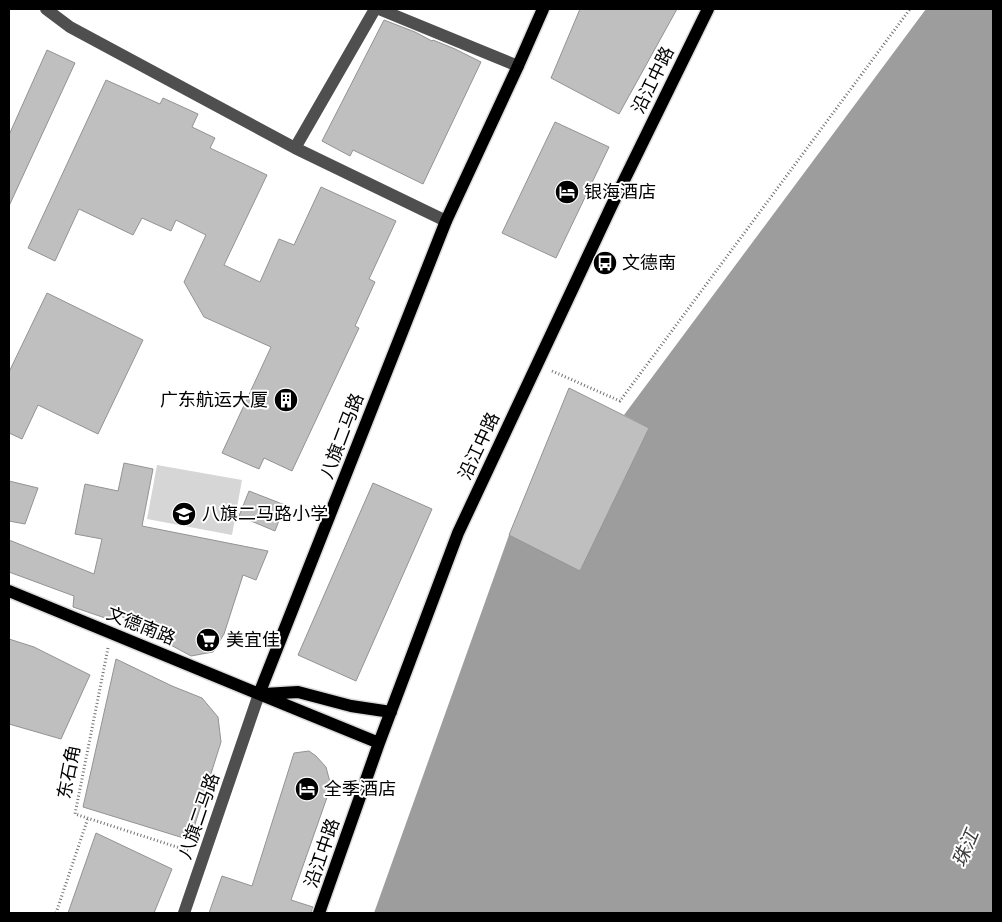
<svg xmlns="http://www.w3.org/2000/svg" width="1002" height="922" font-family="Commissioner,'Noto Sans SC',sans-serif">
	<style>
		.green { fill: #d6d6d6 }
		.water { fill: #9d9d9d }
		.building { fill: #bfbfbf; stroke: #939393 }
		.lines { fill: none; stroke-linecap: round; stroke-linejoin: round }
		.major-casing { stroke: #dbdbdb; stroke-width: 15 }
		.path { stroke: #717171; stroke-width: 3; stroke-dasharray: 1 2.5; stroke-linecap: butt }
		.minor { stroke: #4f4f4f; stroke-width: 12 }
		.major { stroke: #000; stroke-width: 12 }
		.labels { text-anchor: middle; stroke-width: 4; stroke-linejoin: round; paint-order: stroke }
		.street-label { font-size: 18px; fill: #000; stroke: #fff }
		.poi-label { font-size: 18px; fill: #000; stroke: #fff; text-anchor: start }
		.water-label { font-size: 19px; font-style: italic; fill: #3e3e3e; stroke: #fff }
	</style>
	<rect width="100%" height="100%" fill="#fff"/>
	<!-- green -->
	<path class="green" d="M157,465L242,480L232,535L147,519Z"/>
	<!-- water -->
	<path class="water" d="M926,9H993V913H374L509,535L580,571L649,428L624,415Z"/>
	<!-- building -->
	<path class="building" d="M580,9H677L619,114L551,78Z
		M384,20L415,32L432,41L433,40L455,49L481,62L423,184L353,150L350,156L322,141Z
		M47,50L75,63L9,206V135Z
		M106,80L160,104L163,98L198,114L192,127L215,138L210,148L267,175L224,265L260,282L279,239L294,245L321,187L396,221L369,279L375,282L355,326L359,328L292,471L264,458L259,469L222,453L271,347L204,317L184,282L206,235L176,220L171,231L142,218L133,235L79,209L55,261L28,248Z
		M555,122L609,147L556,258L502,233Z
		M47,293L143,340L98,434L38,405L22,439L9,433V372Z
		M569,388L649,428L580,571L509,535Z
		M124,463L153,469L142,526L268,551L256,580L243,575L224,634L213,652L191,656L156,637L124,625L125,618L117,615L114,621L73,607L74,596L9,572V540L94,574L102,539L75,534L85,484L118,491Z
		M9,481L38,488L25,524L9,521Z
		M373,483L432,509L356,681L298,655Z
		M249,491L285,505L275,531L239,516Z
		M9,639L34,647L90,675L61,739L9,724Z
		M116,659L172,686L202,698L218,717L221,742L190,840L83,807Z
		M309,751L316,756L326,767L331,786L291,900L313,907L311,913H209L222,876L252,886L294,753Z
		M96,833L172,869L154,913H68Z"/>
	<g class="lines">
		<!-- major casing -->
		<g class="major-casing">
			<path id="major" d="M9,591L259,694L379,743
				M259,694L446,221L518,66L543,9
				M264,694L298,692L351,706L391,712
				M319,913L379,743L458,533L611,207L708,9"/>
		</g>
		<!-- path -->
		<path class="path" d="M552,371L620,401L910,9
			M108,648L75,814L189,851
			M56,913L88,818"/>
		<!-- minor -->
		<path class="minor" d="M46,9L70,27L295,148L446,221
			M379,9L518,66
			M295,148L375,9
			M184,913L259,694"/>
		<!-- major -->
		<use href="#major" class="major"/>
	</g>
	<!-- icons -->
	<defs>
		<g id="hotel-disc" transform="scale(1.25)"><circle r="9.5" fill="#000" stroke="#fff"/><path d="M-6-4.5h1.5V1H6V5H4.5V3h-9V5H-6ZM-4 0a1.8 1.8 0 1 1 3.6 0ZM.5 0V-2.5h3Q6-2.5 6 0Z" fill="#fff"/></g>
		<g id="bus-disc" transform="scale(1.25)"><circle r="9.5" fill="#000" stroke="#fff"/><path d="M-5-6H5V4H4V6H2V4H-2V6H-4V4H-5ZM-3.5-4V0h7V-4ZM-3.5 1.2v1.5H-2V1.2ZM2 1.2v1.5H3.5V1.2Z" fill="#fff"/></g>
		<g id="building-disc" transform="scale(1.25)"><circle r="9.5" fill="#000" stroke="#fff"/><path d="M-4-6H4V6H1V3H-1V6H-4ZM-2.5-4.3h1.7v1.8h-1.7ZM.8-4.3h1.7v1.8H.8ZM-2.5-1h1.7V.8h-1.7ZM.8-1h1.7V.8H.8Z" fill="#fff"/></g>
		<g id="school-disc" transform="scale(1.25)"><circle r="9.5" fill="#000" stroke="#fff"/><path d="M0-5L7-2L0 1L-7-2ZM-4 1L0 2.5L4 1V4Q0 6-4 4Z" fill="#fff"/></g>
		<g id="supermarket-disc" transform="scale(1.25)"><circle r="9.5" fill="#000" stroke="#fff"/><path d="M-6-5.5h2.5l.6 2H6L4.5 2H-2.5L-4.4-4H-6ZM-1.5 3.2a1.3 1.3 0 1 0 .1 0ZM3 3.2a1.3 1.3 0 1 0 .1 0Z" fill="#fff"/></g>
	</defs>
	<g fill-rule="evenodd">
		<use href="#hotel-disc" x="567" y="192"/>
		<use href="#bus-disc" x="605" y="263"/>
		<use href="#building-disc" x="286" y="400"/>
		<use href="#school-disc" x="184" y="514"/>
		<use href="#supermarket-disc" x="208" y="640"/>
		<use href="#hotel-disc" x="307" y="789"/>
	</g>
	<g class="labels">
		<!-- street labels -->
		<g class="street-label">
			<text transform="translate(653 80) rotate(-64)" y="6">沿江中路</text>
			<text transform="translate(342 436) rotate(-69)" y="6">八旗二马路</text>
			<text transform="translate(479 446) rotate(-65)" y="6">沿江中路</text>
			<text transform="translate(141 626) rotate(22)" y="6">文德南路</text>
			<text transform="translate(69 772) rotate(-79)" y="6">东石角</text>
			<text transform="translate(199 816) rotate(-71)" y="6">八旗二马路</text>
			<text transform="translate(322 853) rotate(-71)" y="6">沿江中路</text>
		</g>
		<!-- poi labels -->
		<g class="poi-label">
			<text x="584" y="198">银海酒店</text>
			<text x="622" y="269">文德南</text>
			<text x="268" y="406" text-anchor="end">广东航运大厦</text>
			<text x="202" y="520">八旗二马路小学</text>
			<text x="226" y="646">美宜佳</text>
			<text x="324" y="795">全季酒店</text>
		</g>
		<!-- water labels -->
		<g class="water-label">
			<text transform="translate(965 848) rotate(-67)" y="7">珠江</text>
		</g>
	</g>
	<!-- border -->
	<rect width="1002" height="922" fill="none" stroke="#000000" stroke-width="20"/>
</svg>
